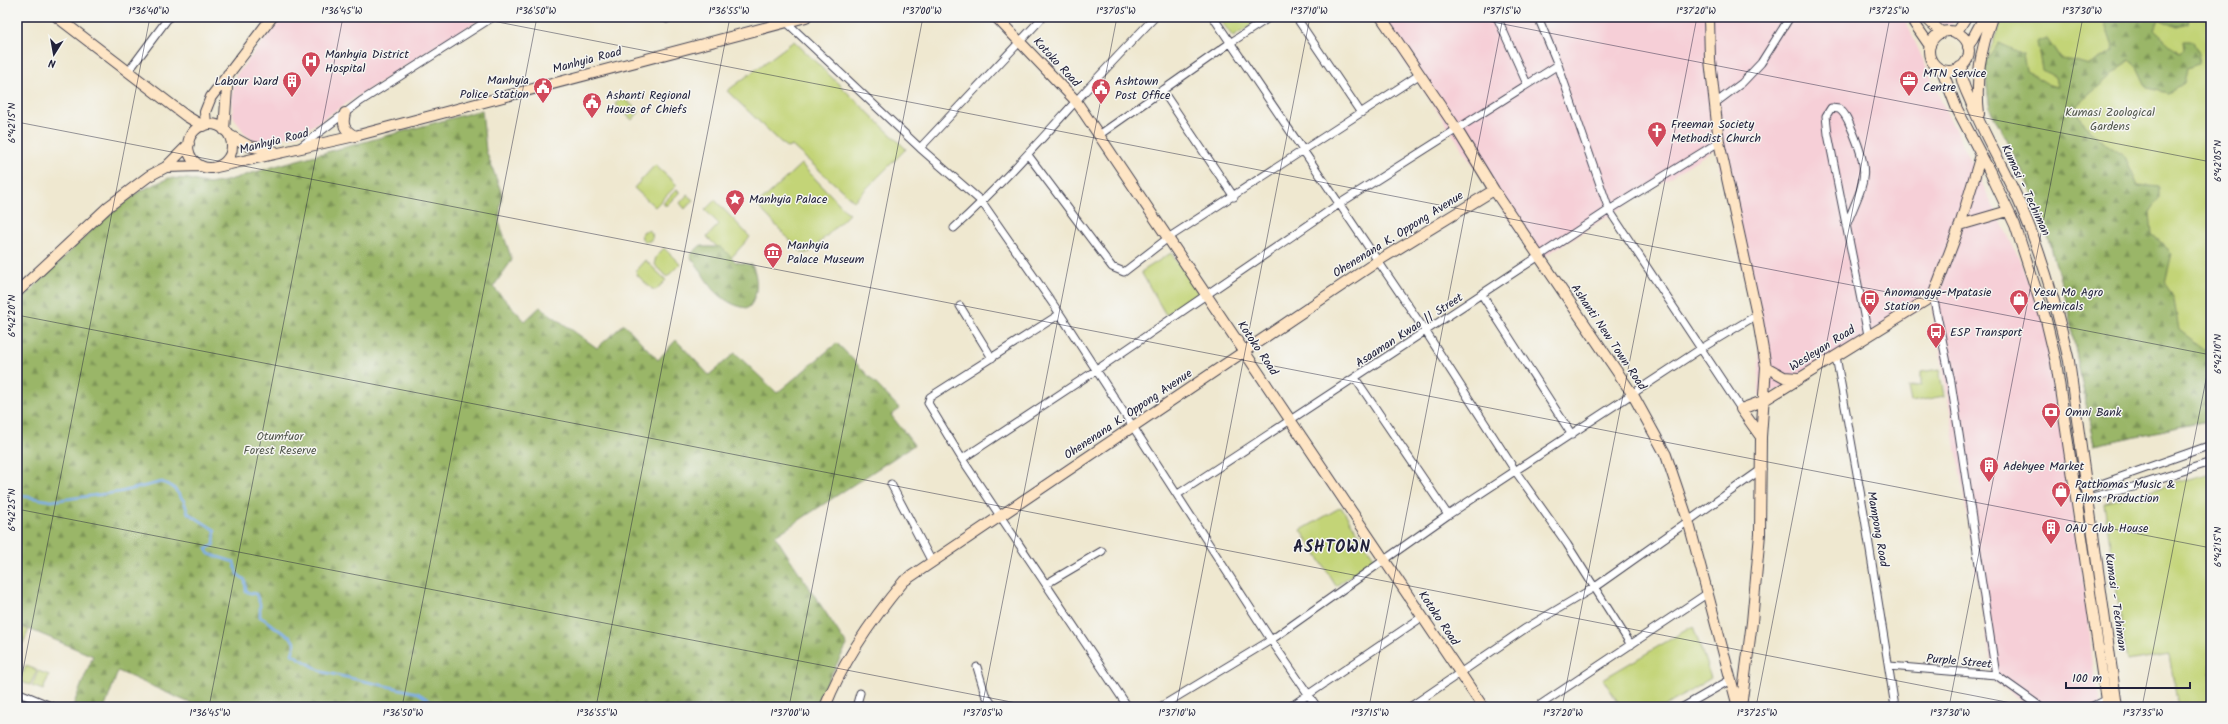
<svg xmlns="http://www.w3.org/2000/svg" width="2228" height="724" font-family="Kalam,sans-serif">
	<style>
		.built { fill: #f6cfd7 }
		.green { fill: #c3d477; stroke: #727b59 }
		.forest { fill: url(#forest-firs); stroke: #5e6c52 }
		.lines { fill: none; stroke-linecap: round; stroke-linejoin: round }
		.stream { stroke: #7daee9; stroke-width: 2.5 }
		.street-casing { stroke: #414051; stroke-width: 9 }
		.secondary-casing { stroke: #414051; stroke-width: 12 }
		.street { stroke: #fff; stroke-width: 7 }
		.secondary { stroke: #fee5c5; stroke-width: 10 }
		.ticks { fill: none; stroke: #22223b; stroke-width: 1; stroke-opacity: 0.45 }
		.labels { text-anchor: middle; stroke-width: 3; stroke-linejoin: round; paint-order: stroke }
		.poi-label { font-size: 12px; fill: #22223b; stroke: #f6f6f2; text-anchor: start }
		.street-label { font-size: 12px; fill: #22223b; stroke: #f6f6f2 }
		.park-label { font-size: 12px; fill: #52574d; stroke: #f6f6f2 }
		.district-label { font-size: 16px; font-weight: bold; letter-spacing: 1px; fill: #22223b; stroke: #f6f6f2 }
		.neatline { fill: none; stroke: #22223b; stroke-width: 1.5 }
		.ticks-label { font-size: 10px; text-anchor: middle; fill: #22223b }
	</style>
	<defs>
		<pattern id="forest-firs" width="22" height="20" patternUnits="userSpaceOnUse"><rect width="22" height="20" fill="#9ab668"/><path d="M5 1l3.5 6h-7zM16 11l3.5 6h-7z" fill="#7d9457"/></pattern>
	</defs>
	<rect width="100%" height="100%" fill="#f6f6f2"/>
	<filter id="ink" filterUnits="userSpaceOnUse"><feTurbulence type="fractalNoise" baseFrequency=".025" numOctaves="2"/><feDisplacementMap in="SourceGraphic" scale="8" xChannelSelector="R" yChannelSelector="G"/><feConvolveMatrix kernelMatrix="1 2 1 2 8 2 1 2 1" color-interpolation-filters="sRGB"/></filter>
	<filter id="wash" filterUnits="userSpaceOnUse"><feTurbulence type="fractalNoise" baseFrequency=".012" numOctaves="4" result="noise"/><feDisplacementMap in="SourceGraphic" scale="16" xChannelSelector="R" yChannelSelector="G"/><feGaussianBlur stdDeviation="0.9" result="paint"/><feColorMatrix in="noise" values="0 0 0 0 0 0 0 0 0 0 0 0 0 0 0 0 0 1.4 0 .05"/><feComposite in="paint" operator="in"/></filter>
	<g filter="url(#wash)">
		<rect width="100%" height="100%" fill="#efe8d0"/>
		<!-- built -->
		<path class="built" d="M283,17H485L434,47L298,135L258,142L245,134L233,116L232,96L236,75Z
			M1375,17H1904L1945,109L2023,266L2048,333L2087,604L2093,667L2102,707H2030L1994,681L1932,301L1797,383L1759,396V338L1716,148L1537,261Z
			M1927,17H1961L1950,25L1936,23Z"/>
		<!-- green -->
		<path class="green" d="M1218,17H1265L1233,37Z
			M2003,17H2211V420L2094,445L2066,300L2046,229L2022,170L1990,109L1984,64Z
			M794,41L906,149L854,201L792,146L787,148L727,91Z
			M623,97L639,112L632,120L615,104Z
			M801,164L849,214L810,252L805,253L799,250L757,205Z
			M655,165L677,185L655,207L634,188Z
			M676,190L679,191V193L667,205H664V202Z
			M687,195L693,200L685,209L680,203Z
			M715,200L750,237L730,259L707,237L719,224L705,210Z
			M641.5 236a5.5 5.5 0 1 1 11 0a5.5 5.5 0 1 1-11 0Z
			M664,248L680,264L667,277C654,265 649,263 664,248Z
			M1171,253L1199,293L1166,315L1141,272Z
			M645,260L666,280L656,290L652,289L636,274L637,269Z
			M1939,369L1944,396L1911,402L1908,388L1921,385V372Z
			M2211,473V707H2178L2169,655L2127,662L2104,503Z
			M1341,507L1375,559L1336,586L1301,530Z
			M17,625L29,630L17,656Z
			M1693,626L1711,678L1664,707H1621L1603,679Z
			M26,666L37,670L30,685L19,681Z
			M38,671L49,675L43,690L32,686Z"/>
		<!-- forest -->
		<path class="forest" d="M2080,17H2189L2188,24L2177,27L2159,19L2154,30L2179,53L2184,50L2183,41H2194L2199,54L2198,64L2187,68L2184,83L2168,93L2147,88L2137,67L2129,60L2076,106L2084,125L2107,145L2125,157L2138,185L2159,187V199L2150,212L2152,234L2172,253L2165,283L2174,300L2179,330L2211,354V420L2094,445L2066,300L2046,229L2022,170L1990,109L1984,64L1999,43L2023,54L2026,71C2040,77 2041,84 2057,87L2055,77L2042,70L2037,42L2047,38L2061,59L2075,61L2089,65L2114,50L2104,21Z
			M482,110L486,151L502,194L499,222L512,260L493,287L525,321L540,307L597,348L624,324L658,360L676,340L709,375L735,353L777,393L837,343L900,409L891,415L914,445L775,536L847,645L824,688L820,707H199L118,671L105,707L73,706L93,656L17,624V304L98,224L140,191L169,178L188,179L209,184L226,181L279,165Z
			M701,245L704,247H721L736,262L752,265C758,276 759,298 748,308C725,306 709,287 699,268C696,263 692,261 690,255Z"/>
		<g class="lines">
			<!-- stream -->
			<path class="stream" d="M17,495L51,501L120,492L162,482L173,487L184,501L188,513L215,530L214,545L206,549L209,554L234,562L237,574L245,580L246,592L256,594L260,604V617C272,623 278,632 290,636L295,644L292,654L323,672L418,693L440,707"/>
		</g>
	</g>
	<g filter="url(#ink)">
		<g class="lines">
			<!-- street casing -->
			<g class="street-casing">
				<path id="street" d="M666,17L667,19
					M781,17L920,148L982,202L1060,314L1271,640L1317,707
					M1213,17L1426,332L1516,472L1567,544L1631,645
					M1296,17L1361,113
					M1497,17L1527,84
					M1538,17L1558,65L1609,210L1741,409
					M128,72L169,17
					M1162,90L1234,197
					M1714,104L1742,83L1761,63L1790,17
					M1099,135L1230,43L1270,17
					M300,147L361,101L493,17
					M920,148L1043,17
					M1028,155L1112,267L1124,272L1168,238L1419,75
					M1846,226C1863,183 1872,177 1853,132C1849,124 1847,114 1839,109L1831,108L1826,116L1828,134L1868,335
					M954,228C998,188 1036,145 1076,101C1102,73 1128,45 1155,17
					M1482,295L1572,435
					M1933,296L1951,382L1996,675
					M960,306L992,358
					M1060,314L930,397L928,403L962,459L1128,707
					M1836,356L1864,513L1895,707
					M1355,378L1448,515
					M962,459L1095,371L1339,204L1558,65
					M891,484L932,562
					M2087,489L2211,445
					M1178,494L1609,210L1719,142
					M2088,498L2133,487L2211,462
					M1046,584L1102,551
					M1889,666L1996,675L2041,707
					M977,667L985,694L994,707
					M17,692L53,707
					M856,707L860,693
					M1160,707L1271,640L1448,515L1702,348L1757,315
					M1290,707L1422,617
					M1410,707L1526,628L1595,587L1762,469
					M1537,707L1708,593
					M1683,707L1730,680
					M2091,707L2105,700"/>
			</g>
			<!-- secondary casing -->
			<g class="secondary-casing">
				<path id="secondary" d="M57,17L186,116L203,126
					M996,17L1076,101L1483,707
					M1381,17L1456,128L1494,190L1633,395L1666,455L1688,520L1738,707
					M1709,17L1710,60L1719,142L1757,315L1766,367L1761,437L1760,534L1752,622L1741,707
					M1910,17L1930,46
					M1925,17L1942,33
					M1929 51a20 20 0 1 1 40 0a20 20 0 1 1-40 0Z
					M1956,33L1966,17
					M1968,47L1984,17
					M1960,67C1960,81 1967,92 1972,105C1986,139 2005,170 2020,204C2042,254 2057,308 2069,361L2117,707
					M1942,70L1957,109L1989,170L2015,225L2046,320L2056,362L2107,707
					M345,113C342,125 344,130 355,136
					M1979,114C1975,79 1981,49 1992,17
					M188 146a22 22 0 1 1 44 0a22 22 0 1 1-44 0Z
					M206,125L205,112L211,97L272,17
					M224,130L228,74
					M229,135L249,146L274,151
					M166,167L189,144
					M212,168L355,136L806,17
					M1960,225L2008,211
					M17,292L109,206L149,176L166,167L201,166
					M1766,367L1784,377L1798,378
					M1761,437L1741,409L1763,401L1933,296L1960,225L1981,155
					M825,707C843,661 873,618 904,581L1378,261L1494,190"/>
			</g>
			<!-- street -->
			<use href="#street" class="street"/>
			<!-- secondary -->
			<use href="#secondary" class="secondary"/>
		</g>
	</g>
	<!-- ticks -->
	<path class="ticks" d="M472,17L2211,355M1467,17L2211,162M17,122L2211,548M17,315L2032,707M17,509L1037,707M17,701L150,17M17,702L42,707M209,707L343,17M402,707L537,17M596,707L730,17M789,707L923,17M982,707L1117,17M1176,707L1310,17M1369,707L1503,17M1562,707L1697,17M1756,707L1890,17M1949,707L2083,17M2142,707L2211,354"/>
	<!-- icons -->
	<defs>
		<g id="hospital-pin" transform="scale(1)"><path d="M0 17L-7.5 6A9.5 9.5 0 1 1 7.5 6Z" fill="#d1495b" stroke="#f6f6f2"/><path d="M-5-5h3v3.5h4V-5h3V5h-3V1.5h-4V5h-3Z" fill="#fff"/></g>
		<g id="office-pin" transform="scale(1)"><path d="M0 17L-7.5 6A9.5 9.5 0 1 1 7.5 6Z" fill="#d1495b" stroke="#f6f6f2"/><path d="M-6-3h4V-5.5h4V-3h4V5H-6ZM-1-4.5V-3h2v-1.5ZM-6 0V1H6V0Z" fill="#fff"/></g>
		<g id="building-pin" transform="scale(1)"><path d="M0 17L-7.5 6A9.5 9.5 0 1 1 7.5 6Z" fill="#d1495b" stroke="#f6f6f2"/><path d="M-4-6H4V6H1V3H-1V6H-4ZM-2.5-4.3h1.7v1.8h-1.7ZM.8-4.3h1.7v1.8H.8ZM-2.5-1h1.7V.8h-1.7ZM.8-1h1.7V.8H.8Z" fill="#fff"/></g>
		<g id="civic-pin" transform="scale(1)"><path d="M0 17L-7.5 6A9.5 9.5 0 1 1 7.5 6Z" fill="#d1495b" stroke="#f6f6f2"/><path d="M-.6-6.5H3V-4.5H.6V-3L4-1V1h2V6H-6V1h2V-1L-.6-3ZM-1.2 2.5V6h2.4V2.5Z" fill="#fff"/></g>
		<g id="church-pin" transform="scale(1)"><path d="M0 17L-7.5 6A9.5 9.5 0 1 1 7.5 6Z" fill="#d1495b" stroke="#f6f6f2"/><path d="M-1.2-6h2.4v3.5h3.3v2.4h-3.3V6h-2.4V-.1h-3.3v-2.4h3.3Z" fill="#fff"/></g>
		<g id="sight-pin" transform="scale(1)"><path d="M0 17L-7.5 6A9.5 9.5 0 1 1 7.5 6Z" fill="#d1495b" stroke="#f6f6f2"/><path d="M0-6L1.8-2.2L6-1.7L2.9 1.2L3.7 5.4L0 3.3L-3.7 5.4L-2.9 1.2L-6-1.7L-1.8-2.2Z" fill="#fff"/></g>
		<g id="museum-pin" transform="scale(1)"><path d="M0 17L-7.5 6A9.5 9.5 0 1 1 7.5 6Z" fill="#d1495b" stroke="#f6f6f2"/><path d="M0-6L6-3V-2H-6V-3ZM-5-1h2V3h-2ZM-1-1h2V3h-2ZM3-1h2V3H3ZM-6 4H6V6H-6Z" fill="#fff"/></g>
		<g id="bus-pin" transform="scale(1)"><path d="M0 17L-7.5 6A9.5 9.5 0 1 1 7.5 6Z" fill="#d1495b" stroke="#f6f6f2"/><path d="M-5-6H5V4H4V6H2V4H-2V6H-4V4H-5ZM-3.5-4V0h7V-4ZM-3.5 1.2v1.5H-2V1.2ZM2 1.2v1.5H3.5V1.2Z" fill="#fff"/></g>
		<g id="shop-pin" transform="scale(1)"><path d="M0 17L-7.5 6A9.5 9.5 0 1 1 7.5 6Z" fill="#d1495b" stroke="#f6f6f2"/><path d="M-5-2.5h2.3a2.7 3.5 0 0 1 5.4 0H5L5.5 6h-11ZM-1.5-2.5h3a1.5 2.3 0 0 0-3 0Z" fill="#fff"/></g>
		<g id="bank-pin" transform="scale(1)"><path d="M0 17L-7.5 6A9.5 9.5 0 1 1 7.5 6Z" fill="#d1495b" stroke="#f6f6f2"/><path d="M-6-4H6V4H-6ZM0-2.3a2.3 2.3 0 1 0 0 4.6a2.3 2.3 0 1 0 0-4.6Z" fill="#fff"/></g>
	</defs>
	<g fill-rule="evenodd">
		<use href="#hospital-pin" x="311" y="61"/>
		<use href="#office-pin" x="1909" y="80"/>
		<use href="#building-pin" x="292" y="81"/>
		<use href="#civic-pin" x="543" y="87"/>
		<use href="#civic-pin" x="1101" y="88"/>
		<use href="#civic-pin" x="592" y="102"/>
		<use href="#church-pin" x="1657" y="131"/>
		<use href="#sight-pin" x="735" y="199"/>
		<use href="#museum-pin" x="773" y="252"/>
		<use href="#bus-pin" x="1870" y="299"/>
		<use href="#shop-pin" x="2019" y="299"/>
		<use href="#bus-pin" x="1936" y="332"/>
		<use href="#bank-pin" x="2051" y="412"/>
		<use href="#building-pin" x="1989" y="466"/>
		<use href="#shop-pin" x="2061" y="491"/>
		<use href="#building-pin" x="2051" y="528"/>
	</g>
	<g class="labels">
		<!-- poi labels -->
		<g class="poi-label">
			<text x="325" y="58">Manhyia District<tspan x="325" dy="14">Hospital</tspan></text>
			<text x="1923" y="77">MTN Service<tspan x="1923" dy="14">Centre</tspan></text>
			<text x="529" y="84" text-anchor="end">Manhyia<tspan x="529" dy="14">Police Station</tspan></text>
			<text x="278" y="85" text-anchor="end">Labour Ward</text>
			<text x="1115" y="85">Ashtown<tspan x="1115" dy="14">Post Office</tspan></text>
			<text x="606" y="99">Ashanti Regional<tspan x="606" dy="14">House of Chiefs</tspan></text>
			<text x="1671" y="128">Freeman Society<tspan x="1671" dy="14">Methodist Church</tspan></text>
			<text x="749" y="203">Manhyia Palace</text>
			<text x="787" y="249">Manhyia<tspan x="787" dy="14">Palace Museum</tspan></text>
			<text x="1884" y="296">Anomangye-Mpatasie<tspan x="1884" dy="14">Station</tspan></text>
			<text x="2033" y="296">Yesu Mo Agro<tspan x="2033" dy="14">Chemicals</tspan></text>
			<text x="1950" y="336">ESP Transport</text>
			<text x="2065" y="416">Omni Bank</text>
			<text x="2003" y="470">Adehyee Market</text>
			<text x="2075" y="488">Patthomas Music &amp;<tspan x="2075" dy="14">Films Production</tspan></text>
			<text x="2065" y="532">OAU Club House</text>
		</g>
		<!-- street labels -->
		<g class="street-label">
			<text transform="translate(587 60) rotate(-15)" y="4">Manhyia Road</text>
			<text transform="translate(1057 62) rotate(47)" y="4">Kotoko Road</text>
			<text transform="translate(274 141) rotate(-14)" y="4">Manhyia Road</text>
			<text transform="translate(2026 190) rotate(65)" y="4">Kumasi - Techiman</text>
			<text transform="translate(1398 234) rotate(-32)" y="4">Ohenenana K. Oppong Avenue</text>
			<text transform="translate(1409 330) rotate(-33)" y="4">Asaaman Kwao || Street</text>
			<text transform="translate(1609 337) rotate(56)" y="4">Ashanti New Town Road</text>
			<text transform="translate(1258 348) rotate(56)" y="4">Kotoko Road</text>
			<text transform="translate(1822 348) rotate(-32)" y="4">Wesleyan Road</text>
			<text transform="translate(1128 414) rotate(-34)" y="4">Ohenenana K. Oppong Avenue</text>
			<text transform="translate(1878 529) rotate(80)" y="4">Mampong Road</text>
			<text transform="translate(2116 602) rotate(82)" y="4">Kumasi - Techiman</text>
			<text transform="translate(1439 618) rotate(56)" y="4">Kotoko Road</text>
			<text transform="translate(1959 661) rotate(5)" y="4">Purple Street</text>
		</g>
		<!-- park labels -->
		<g class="park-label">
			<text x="2110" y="116">Kumasi Zoological<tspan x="2110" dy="14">Gardens</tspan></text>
			<text x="280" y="440">Otumfuor<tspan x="280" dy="14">Forest Reserve</tspan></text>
		</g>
		<!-- district labels -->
		<g class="district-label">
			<text x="1332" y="552">ASHTOWN</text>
		</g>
	</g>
	<!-- margin -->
	<rect width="2228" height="724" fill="none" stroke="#f6f6f2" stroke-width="44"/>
	<!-- north arrow -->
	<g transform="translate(54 54) rotate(191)" stroke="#f6f6f2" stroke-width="3" paint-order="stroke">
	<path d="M0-3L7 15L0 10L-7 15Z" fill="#22223b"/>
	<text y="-6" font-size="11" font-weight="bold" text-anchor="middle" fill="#22223b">N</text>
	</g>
	<!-- scale -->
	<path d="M2066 682v6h124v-6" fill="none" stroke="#22223b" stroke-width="2"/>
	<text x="2072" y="682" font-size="12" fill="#22223b" stroke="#f6f6f2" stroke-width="3" paint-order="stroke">100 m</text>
	<rect x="22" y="22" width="2184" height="680" class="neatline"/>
	<g class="ticks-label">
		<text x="149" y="14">1°36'40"W</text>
		<text x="342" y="14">1°36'45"W</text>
		<text x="536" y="14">1°36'50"W</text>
		<text x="729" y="14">1°36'55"W</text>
		<text x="922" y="14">1°37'00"W</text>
		<text x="1116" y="14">1°37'05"W</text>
		<text x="1309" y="14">1°37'10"W</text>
		<text x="1502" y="14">1°37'15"W</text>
		<text x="1696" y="14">1°37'20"W</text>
		<text x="1889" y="14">1°37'25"W</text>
		<text x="2082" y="14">1°37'30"W</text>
		<text transform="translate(11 123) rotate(-90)" y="4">6°42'15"N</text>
		<text transform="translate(2217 161) rotate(-90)" y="4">6°42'05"N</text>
		<text transform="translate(11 316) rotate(-90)" y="4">6°42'20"N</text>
		<text transform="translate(2217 354) rotate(-90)" y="4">6°42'10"N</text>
		<text transform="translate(11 510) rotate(-90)" y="4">6°42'25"N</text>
		<text transform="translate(2217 547) rotate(-90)" y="4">6°42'15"N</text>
		<text x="210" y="716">1°36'45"W</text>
		<text x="403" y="716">1°36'50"W</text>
		<text x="597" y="716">1°36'55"W</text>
		<text x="790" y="716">1°37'00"W</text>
		<text x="983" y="716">1°37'05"W</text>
		<text x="1177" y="716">1°37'10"W</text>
		<text x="1370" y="716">1°37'15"W</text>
		<text x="1563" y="716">1°37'20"W</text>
		<text x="1757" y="716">1°37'25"W</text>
		<text x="1950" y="716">1°37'30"W</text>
		<text x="2143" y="716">1°37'35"W</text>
	</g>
</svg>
